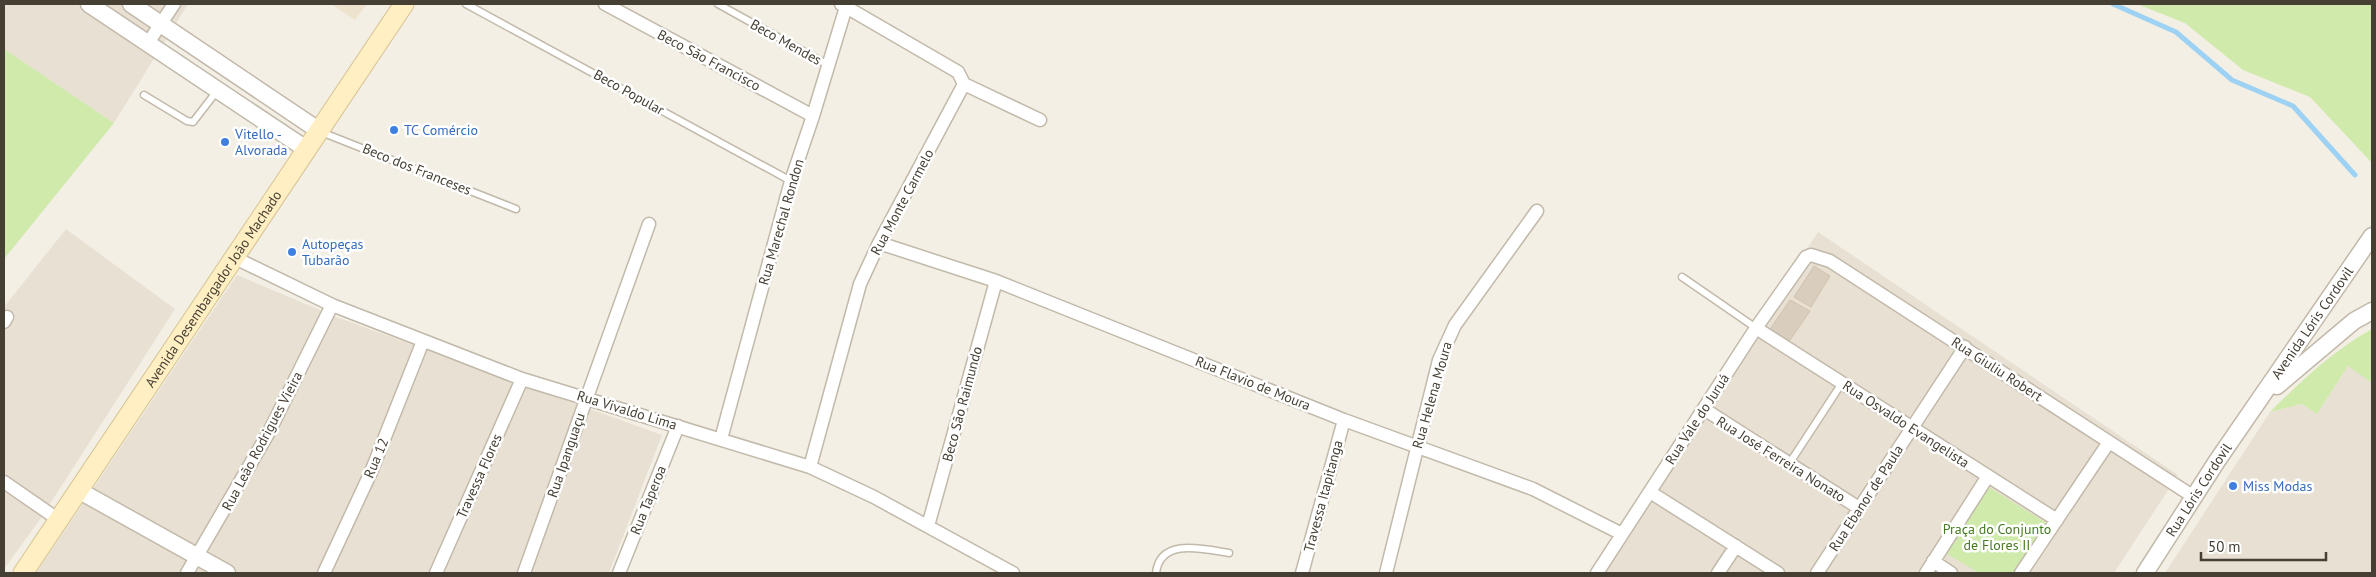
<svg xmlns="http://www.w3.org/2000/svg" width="2376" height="577" font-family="'PT Sans',sans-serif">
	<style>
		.residential { fill: #e8e1d3 }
		.education { fill: #eee4ce }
		.green { fill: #cfeaab }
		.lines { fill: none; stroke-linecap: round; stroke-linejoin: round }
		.stream { stroke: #9dd2f4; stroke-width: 5 }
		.building { fill: #d9cdbd; stroke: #d1c2ac }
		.service-casing { stroke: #c2b9aa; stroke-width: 9 }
		.minor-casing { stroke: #c2b9aa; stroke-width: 15 }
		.tertiary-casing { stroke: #c2b9aa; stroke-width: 19 }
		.secondary-casing { stroke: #d6c392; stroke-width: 21 }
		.service { stroke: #fff; stroke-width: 6 }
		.minor { stroke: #fff; stroke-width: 12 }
		.tertiary { stroke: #fff; stroke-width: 16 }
		.secondary { stroke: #ffefc3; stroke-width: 19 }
		.shop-dot { fill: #3f7fe0; stroke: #fff; stroke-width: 2 }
		.labels { text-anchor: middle; stroke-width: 5; stroke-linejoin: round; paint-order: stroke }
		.street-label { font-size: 14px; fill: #463f34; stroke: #fff }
		.shop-label { font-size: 14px; fill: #366cbe; stroke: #fff; text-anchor: start }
		.park-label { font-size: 14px; fill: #477b24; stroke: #fff }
	</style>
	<rect width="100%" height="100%" fill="#f3efe5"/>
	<!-- residential -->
	<path class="residential" d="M4,4H188L114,123L4,49Z
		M66,229L175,309L41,518L4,569V307Z
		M1818,232L2178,475L2114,573H1595Z
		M237,275L339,318L662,435L609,573H36Z
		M2348,366L2372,381V573H2165L2270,412L2302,404L2317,414Z"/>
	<!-- education -->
	<path class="education" d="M331,4H367L355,20Z"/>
	<!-- green -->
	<path class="green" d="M2137,4H2372V163L2310,97L2243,70L2185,23Z
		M4,49L114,123L4,259Z
		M2372,329L2371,382L2348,366L2317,414L2302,404L2270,412C2301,381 2334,350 2372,329Z
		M1987,486L2048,524L2016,573H1979L1944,552Z"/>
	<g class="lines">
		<!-- stream -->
		<path class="stream" d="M2113,4L2176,32L2232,80L2293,106L2355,175"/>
	</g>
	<!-- building -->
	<path class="building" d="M1814,266L1830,276L1811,307L1794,297Z
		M1790,300L1810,311L1788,343L1768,332Z"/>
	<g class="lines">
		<!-- service casing -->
		<g class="service-casing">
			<path id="service" d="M466,4L791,181
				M718,4L828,65
				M144,95L187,121L193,122L217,91
				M321,132L516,209
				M1682,277L1756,328
				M1789,464L1842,383
				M1156,573C1160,537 1204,549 1229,553"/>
		</g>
		<!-- minor casing -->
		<g class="minor-casing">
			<path id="minor" d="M605,4L813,116
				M148,43L174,4
				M964,84L1040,120
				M879,243L996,281L1344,420L1533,489L1622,534
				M235,258L332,305L522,379L810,467L874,497L1013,573
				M4,322L7,317
				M1756,328L2057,520
				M1704,409L1859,508
				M721,439L791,181L813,116L846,7
				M810,467L860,284L879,243L964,84L958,72L841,4
				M4,482L59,520
				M1650,492L1778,573
				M928,526L996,281
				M1933,561L1951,573
				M187,573L269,432L332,305
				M324,573L371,472L423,341
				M436,573L522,379
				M524,573L649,224
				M619,573L678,426
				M1302,573L1344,420
				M1386,573L1439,360L1455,325L1537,211
				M1597,573L1756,328L1806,257L1811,255L1830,261L2194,497
				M1718,573L1736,546
				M1817,573L1965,347
				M1926,573L1988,476
				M2021,573L2109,442"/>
		</g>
		<!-- tertiary casing -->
		<g class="tertiary-casing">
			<g id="tertiary">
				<path d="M89,4L306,149"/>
				<path d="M131,4L318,130"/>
				<path d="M2277,386L2354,321L2372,311"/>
				<path d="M78,490L227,573"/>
				<path id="s1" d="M2145,573L2217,461L2372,236"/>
			</g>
		</g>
		<!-- secondary casing -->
		<g class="secondary-casing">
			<g id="secondary">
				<path id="s2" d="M23,573L404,4"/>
			</g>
		</g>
		<!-- service -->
		<use href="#service" class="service"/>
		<!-- minor -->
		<use href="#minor" class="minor"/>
		<!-- tertiary -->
		<use href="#tertiary" class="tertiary"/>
		<!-- secondary -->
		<use href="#secondary" class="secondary"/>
	</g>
	<!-- markers -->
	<g class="shop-dot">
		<circle cx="394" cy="130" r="5"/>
		<circle cx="225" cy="142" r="5"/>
		<circle cx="292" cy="252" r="5"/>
		<circle cx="2233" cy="486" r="5"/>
	</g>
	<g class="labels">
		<!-- street labels -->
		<g class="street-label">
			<text transform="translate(786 42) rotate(29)" y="5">Beco Mendes</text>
			<text transform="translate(709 60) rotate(28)" y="5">Beco São Francisco</text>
			<text transform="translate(629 92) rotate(29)" y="5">Beco Popular</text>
			<text transform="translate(417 169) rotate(22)" y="5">Beco dos Franceses</text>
			<text transform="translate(902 202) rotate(-62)" y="5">Rua Monte Carmelo</text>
			<text transform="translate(781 222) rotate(-74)" y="5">Rua Marechal Rondon</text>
			<text dy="5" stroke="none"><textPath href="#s2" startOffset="342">Avenida Desembargador João Machado</textPath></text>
			<text dy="5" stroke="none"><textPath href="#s1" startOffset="301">Avenida Lóris Cordovil</textPath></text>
			<text transform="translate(1997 369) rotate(33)" y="5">Rua Giuliu Robert</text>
			<text transform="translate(1253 383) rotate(22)" y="5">Rua Flavio de Moura</text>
			<text transform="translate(1432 395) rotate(-74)" y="5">Rua Helena Moura</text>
			<text transform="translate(962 404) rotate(-75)" y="5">Beco São Raimundo</text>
			<text transform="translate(627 410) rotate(17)" y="5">Rua Vivaldo Lima</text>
			<text transform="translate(1697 419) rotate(-57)" y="5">Rua Vale do Juruá</text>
			<text transform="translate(1906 424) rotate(33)" y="5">Rua Osvaldo Evangelista</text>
			<text transform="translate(262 441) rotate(-62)" y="5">Rua Leão Rodrigues Vieira</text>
			<text transform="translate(566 455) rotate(-71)" y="5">Rua Ipanguaçu</text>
			<text transform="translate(376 458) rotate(-67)" y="5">Rua 12</text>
			<text transform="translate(1781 459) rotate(32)" y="5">Rua José Ferreira Nonato</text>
			<text transform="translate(479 476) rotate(-66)" y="5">Travessa Flores</text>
			<text dy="5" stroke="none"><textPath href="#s1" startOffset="99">Rua Lóris Cordovil</textPath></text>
			<text transform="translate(1323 496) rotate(-75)" y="5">Travessa Itapitanga</text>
			<text transform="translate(1866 498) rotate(-57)" y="5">Rua Ebanor de Paula</text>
			<text transform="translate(648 500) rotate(-68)" y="5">Rua Taperoa</text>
		</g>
		<!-- shop labels -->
		<g class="shop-label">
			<text x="404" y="135">TC Comércio</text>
			<text x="235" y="139">Vitello -<tspan x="235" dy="16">Alvorada</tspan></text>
			<text x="302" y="249">Autopeças<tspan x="302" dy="16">Tubarão</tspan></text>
			<text x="2243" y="491">Miss Modas</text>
		</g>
		<!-- park labels -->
		<g class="park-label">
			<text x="1997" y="534">Praça do Conjunto<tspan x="1997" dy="16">de Flores II</tspan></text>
		</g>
	</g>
	<!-- border -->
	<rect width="2376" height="577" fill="none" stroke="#463f34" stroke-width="10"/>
	<!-- scale -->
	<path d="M2201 552v8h125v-8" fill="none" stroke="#463f34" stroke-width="2.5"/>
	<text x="2208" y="552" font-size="15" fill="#463f34" stroke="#ffffff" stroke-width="4" paint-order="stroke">50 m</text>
</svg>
